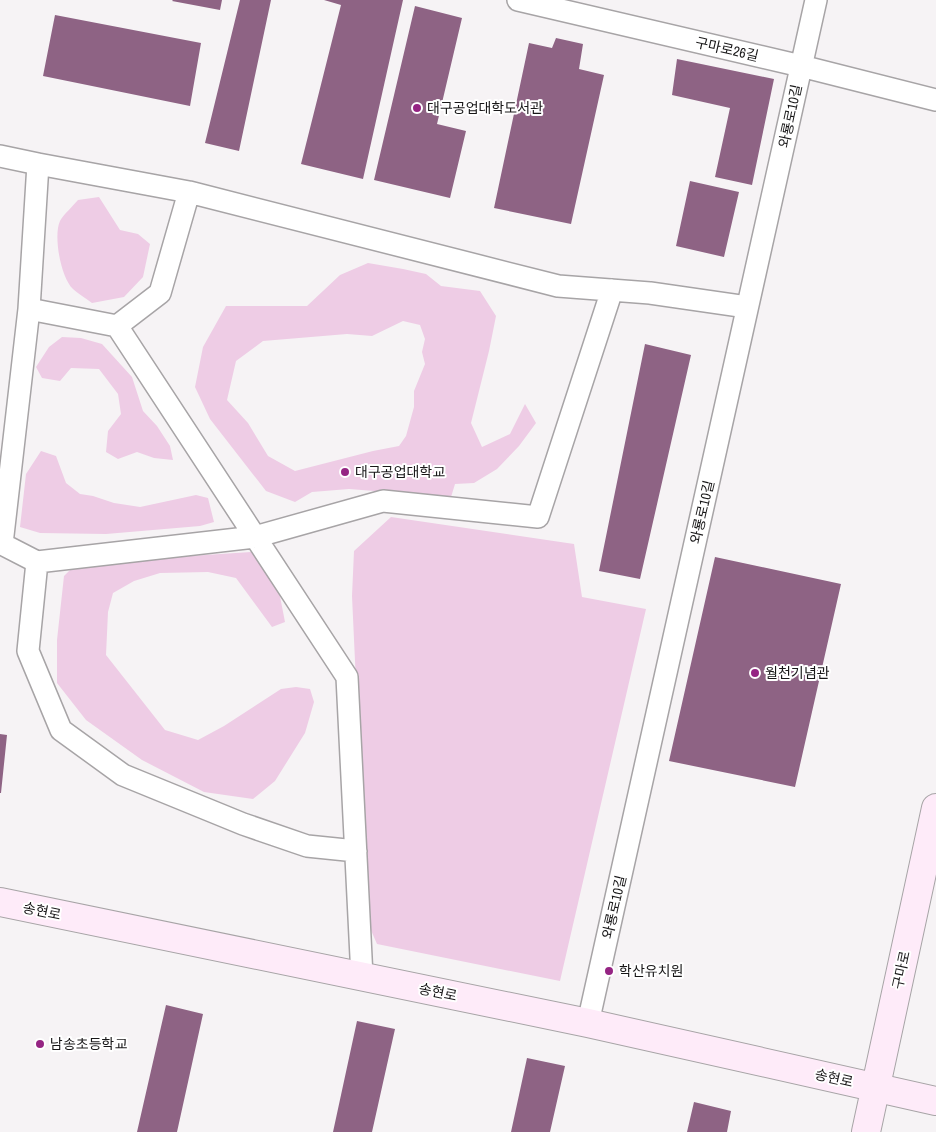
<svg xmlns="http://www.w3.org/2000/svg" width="936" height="1132" font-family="'Archivo Narrow','Noto Sans KR',sans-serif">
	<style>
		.green { fill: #eecce5; fill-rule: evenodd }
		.building { fill: #8e6384 }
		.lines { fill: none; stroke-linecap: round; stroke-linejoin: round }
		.minor-casing { stroke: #a7a4a6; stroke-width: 24 }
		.secondary-casing { stroke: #a7a4a6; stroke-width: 30 }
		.minor { stroke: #fff; stroke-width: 21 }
		.secondary { stroke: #feebf9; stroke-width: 28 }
		.poi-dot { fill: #952483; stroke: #fff; stroke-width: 2 }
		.labels { text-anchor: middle; stroke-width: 4; stroke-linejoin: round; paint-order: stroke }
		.street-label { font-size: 14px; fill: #181718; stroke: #fff }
		.poi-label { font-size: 14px; fill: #181718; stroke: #fff; text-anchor: start }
	</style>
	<rect width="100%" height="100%" fill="#f6f3f5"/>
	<!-- green -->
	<path class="green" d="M99,197L120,230L138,234L150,244L143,277L124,297L92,303C86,298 78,294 73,289C61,278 53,236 60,221C64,214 73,206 78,200Z
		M368,263L403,269L426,274L441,286L480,291L496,316L489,351L471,423L482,447L510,434L525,404L536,423L519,446L497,469L474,483L455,484L451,497L349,489L312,492L295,502L266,491L210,419L195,387L203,347L226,306H307L340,275ZM403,321L420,325L425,339L422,352L425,364L414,391V407L406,436L399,446L373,451L295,471L268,456L248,423L227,400L236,361L263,341L347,334L372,336Z
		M62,337L81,338L102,344L132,377L143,411L157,426L170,446L173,460L154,458L137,452L118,459L106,452L108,431L121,414L118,394L99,369L71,368L60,381L42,378L36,367L49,347Z
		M41,451L56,456L66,483L80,494L93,496L114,503L140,507L196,495L208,498L214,522L200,526L106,534L40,533L20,527L26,474Z
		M391,517L574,544L582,597L646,609L560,981L377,944L367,921L352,596L354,551Z
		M251,552L277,581L285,622L272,627L236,578L208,572L160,573L134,581L113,593L108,612L106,655L165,730L198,740L224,726L281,689L296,687L310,689L314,702L305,733L275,781L253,799L204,792L142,760L86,720L57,683V640L64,576L71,569L113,561Z"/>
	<!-- building -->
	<path class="building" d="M173,0H222L220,10L172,1Z
		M240,0H271L239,151L205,143Z
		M324,0H403L363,179L301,164L341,5Z
		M415,6L462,18L437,124L466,131L450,198L374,180Z
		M55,15L201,43L190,106L43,76Z
		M556,38L583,44L579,69L604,75L571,224L494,208L529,43L552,48Z
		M677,59L774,79L752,185L715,177L730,108L672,95Z
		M690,181L739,192L724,257L676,246Z
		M645,344L691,355L640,579L599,571Z
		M715,557L841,584L795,787L669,761Z
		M0,734L7,735L1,793H0Z
		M166,1005L203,1014L177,1132H137Z
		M357,1021L395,1029L372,1132H333Z
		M527,1058L565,1066L550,1132H511Z
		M694,1102L731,1111L727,1132H687Z"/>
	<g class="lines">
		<!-- minor casing -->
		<g class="minor-casing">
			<path id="minor" d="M518,0L801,66L936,100
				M0,156L38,164
				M189,192L38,164L29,309L2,544L37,562L28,651L61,730L123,775L243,824L307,846L356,851
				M29,309L117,326
				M37,562L255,537L383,501L538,517L612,290
				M362,977L347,677L117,326L160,293L189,192L558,286L650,293L747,307
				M588,1023L816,0"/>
		</g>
		<!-- secondary casing -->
		<g class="secondary-casing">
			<path id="secondary" d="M0,902L588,1023L936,1101
				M866,1132L936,808"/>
		</g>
		<!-- minor -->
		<use href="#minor" class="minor"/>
		<!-- secondary -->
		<use href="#secondary" class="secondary"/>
	</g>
	<!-- markers -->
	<g class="poi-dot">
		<circle cx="417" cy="108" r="5"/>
		<circle cx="345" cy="472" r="5"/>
		<circle cx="755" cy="673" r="5"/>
		<circle cx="609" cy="971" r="5"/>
		<circle cx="40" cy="1044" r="5"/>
	</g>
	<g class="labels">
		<!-- street labels -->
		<g class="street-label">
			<text transform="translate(727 49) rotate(13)" y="5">구마로26길</text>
			<text transform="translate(790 116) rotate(-78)" y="5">와룡로10길</text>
			<text transform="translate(702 512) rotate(-77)" y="5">와룡로10길</text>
			<text transform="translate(614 907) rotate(-77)" y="5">와룡로10길</text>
			<text transform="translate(42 911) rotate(12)" y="5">송현로</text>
			<text transform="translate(901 970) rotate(-78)" y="5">구마로</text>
			<text transform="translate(438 992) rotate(12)" y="5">송현로</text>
			<text transform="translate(834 1078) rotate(13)" y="5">송현로</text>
		</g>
		<!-- poi labels -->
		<g class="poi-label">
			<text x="427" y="113">대구공업대학도서관</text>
			<text x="355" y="477">대구공업대학교</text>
			<text x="765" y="678">월천기념관</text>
			<text x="619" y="976">학산유치원</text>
			<text x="50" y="1049">남송초등학교</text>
		</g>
	</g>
</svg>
